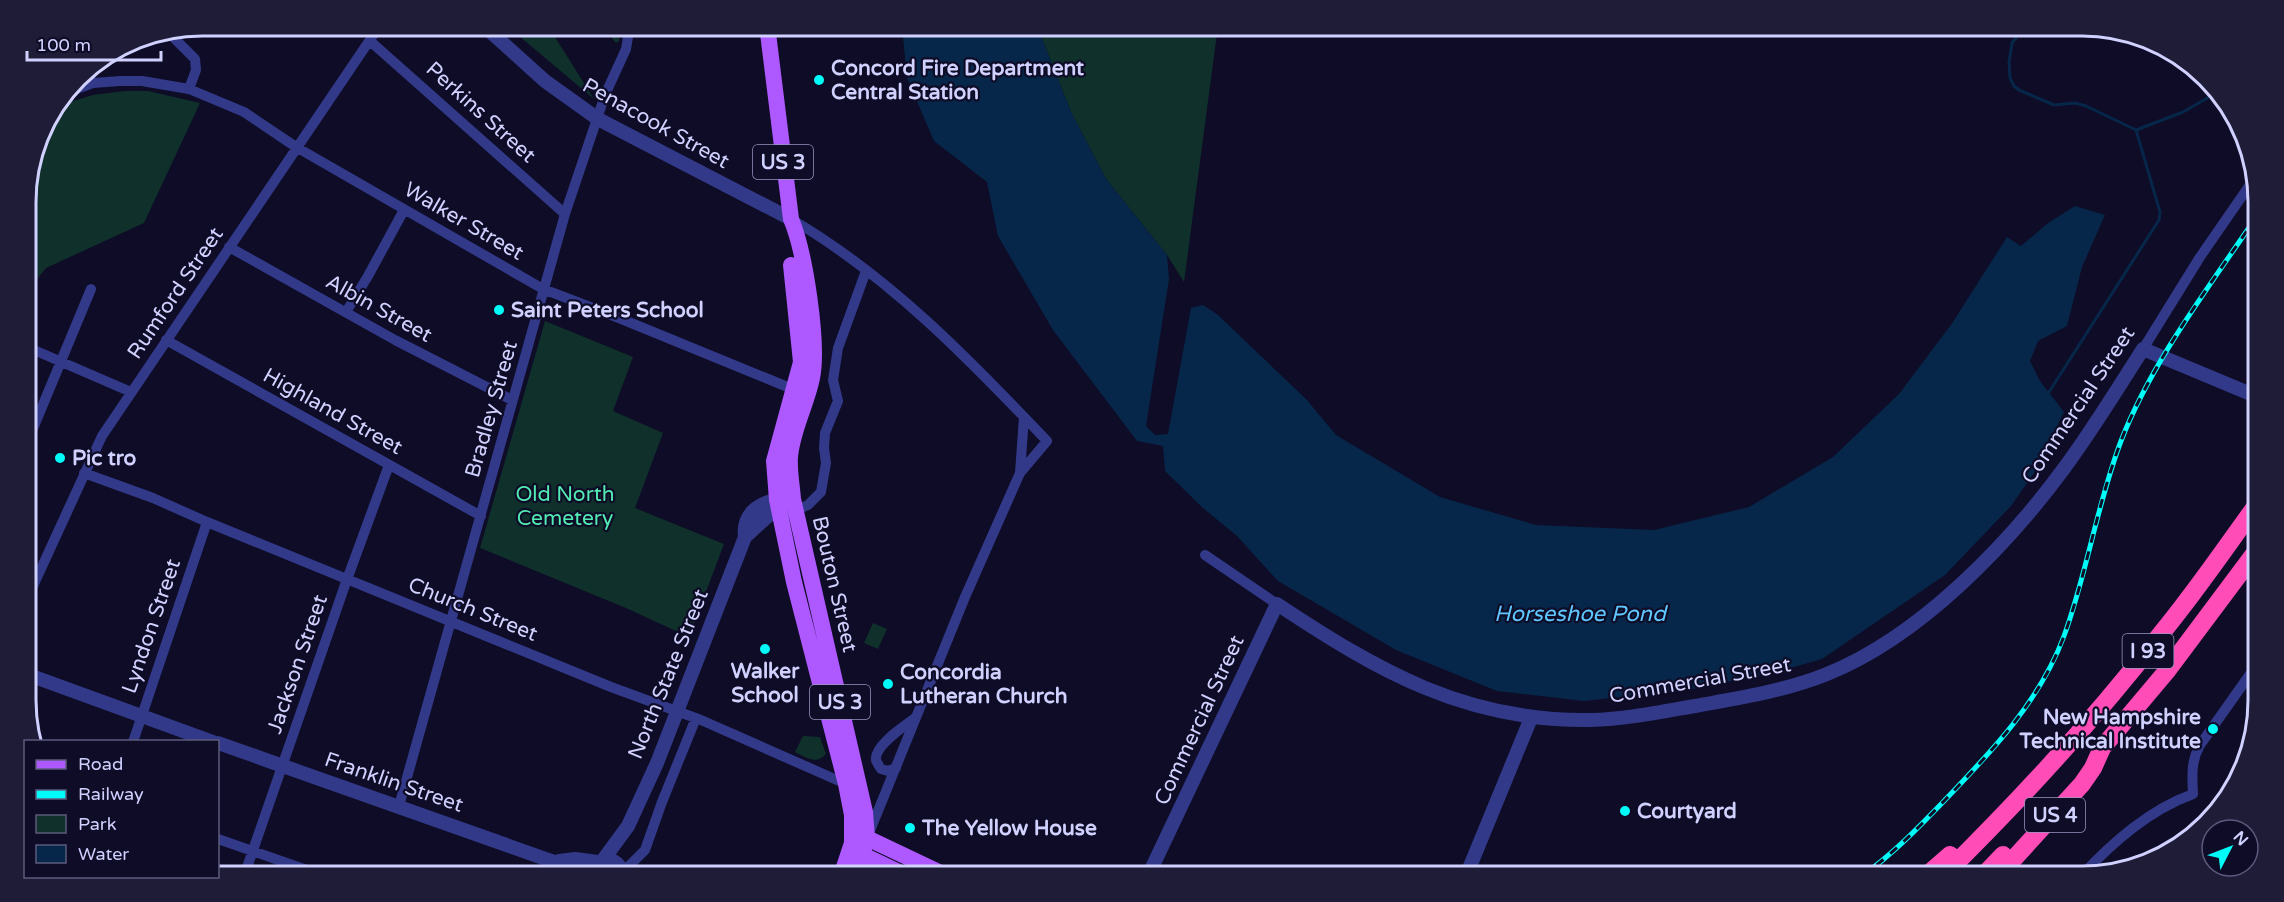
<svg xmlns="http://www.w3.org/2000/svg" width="2284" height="902" font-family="'Varela Round',sans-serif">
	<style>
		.green { fill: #0f302b }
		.water { fill: #07274a }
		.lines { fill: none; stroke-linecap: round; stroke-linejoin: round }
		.stream { stroke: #07274a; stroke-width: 3 }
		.minor { stroke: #323989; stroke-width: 10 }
		.tertiary { stroke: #323989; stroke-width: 14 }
		.primary { stroke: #ae58ff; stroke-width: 16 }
		.motorway { stroke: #ff4cb6; stroke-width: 18 }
		.rail-casing { stroke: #00fcf9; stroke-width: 5 }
		.rail { stroke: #0e0c26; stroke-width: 3; stroke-dasharray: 9; stroke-linecap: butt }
		.poi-dot { fill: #00fcf9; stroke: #0e0c26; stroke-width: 2 }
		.labels { text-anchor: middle; stroke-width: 4.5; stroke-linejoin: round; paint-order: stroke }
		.shield { fill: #0e0c26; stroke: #9696be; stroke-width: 1.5 }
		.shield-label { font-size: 20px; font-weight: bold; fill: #d1d1ff }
		.poi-label { font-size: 21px; font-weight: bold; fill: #d1d1ff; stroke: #0e0c26; text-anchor: start }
		.street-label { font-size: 21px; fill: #d1d1ff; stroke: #0e0c26 }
		.park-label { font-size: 21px; fill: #51ebb3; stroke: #0e0c26 }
		.water-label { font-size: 22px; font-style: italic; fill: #5fc7ff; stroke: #0e0c26 }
		.rim { fill: none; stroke: #d1d1ff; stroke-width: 3 }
	</style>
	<rect width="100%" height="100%" fill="#0e0c26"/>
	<!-- green -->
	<path class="green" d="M507,26H548L594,99Z
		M602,26H620L619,41L616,43Z
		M1037,26H1218L1184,282L1167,255L1106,179L1071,112Z
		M125,91H148L200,103L144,223L46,268L26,293V190L44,124L57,107L63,104L93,95Z
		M545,321L633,357L613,411L663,433L635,508L724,544L689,637L626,608L480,548Z
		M873,623L887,629L878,649L864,643Z
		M803,736L820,737L826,754C816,765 807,758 795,752Z"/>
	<!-- water -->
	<path class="water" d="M902,26H1037L1071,112L1106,179L1167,255L1169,279L1146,426L1155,435L1168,434L1191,308L1203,305L1218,315L1306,399L1336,435L1440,497L1536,525L1654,530L1749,507L1833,457L1899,394L1953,322L2007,237L2021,246L2048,223L2075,206L2105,215L2082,267L2067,326L2038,341L2030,361L2040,381L2064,412L2034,473L2011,506L1945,575L1822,659L1780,671L1693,689L1584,701L1497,691L1396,650L1278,581L1237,536L1203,508L1165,471L1163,446L1137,441L1053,330L998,236L987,182L934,141L907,78Z"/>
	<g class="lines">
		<!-- stream -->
		<path class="stream" d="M2031,25L2019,34L2012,43L2009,62L2010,78L2014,86L2019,90L2054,105L2075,103L2086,106L2136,130L2183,112L2218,92
			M2049,392L2159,220L2160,212L2136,130"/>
		<!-- minor -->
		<path class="minor" d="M168,32L195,59L196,70L189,89
			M370,41L565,214
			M68,92L93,83L120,81H142L189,89L244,112L296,147L543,289L619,318L795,390
			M791,219C889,276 970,360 1047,441L1020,473
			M229,247L395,340L512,400
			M346,312L368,276L404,210
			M166,340L481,516
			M27,347L131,392
			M2143,349L2200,257L2256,176
			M27,443L91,289
			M84,473L153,498L207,522L611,687L701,720L846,784
			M794,511L808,505L821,492L826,463L824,448L825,433L838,401L833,380L838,348L866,271
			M1205,555L1277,604
			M28,597L102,436L380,25
			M133,742L207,522
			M896,768L888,771L881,769C879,766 877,763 876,760C874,745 905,726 915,718
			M399,806L565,214L605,95L626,49L630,25
			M869,833L965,597L1020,473L1024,417
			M218,839L324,876
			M621,870L629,866L645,850L662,802L696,718
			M244,876L345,585L389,465
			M2081,876C2113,842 2149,810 2193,794C2192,775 2191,761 2200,745L2258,663"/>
		<!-- tertiary -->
		<path class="tertiary" d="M483,25L545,81L598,119L791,219
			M745,537C742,512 762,500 785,499
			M29,675L213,742
			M218,743L594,876
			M603,860L628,826L657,763L745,537L769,515L789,511
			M559,861L575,859L598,862
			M597,863L608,859C617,861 622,867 621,876
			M1148,876L1277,604C1378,671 1466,722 1591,720C1626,719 1660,712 1695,706C1739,698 1785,691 1827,674C1919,637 2007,546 2065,467C2093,429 2118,388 2143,349L2258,397
			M1466,876L1531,718"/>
		<!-- primary -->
		<path class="primary" d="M767,25L791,219C805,252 819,343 812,378C807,404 792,430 790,457C789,471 792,485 793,499L865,812L867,838L856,876
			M791,265L801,362L774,461L777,500L794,582L846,784L852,815V843L841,876
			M859,841L867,838L947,876
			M856,848L863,855L907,876"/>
		<!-- motorway -->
		<path class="motorway" d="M1926,876L1950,855
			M1943,876C2019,801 2094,720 2160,635C2195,593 2226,547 2258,503
			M1983,876L2003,855
			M1998,876L2082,784L2093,768L2102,748L2166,672L2258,549"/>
		<!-- rail casing -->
		<g class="rail-casing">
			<path id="rail" d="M1862,876C1893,854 1919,827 1945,800C1992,751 2040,701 2064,636C2087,573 2097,504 2121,441C2152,361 2209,287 2257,216"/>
		</g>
		<!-- rail -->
		<use href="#rail" class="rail"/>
	</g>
	<!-- markers -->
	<g class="poi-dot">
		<circle cx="819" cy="80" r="6"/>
		<circle cx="499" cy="310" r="6"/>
		<circle cx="60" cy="458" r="6"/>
		<circle cx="765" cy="649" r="6"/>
		<circle cx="888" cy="684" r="6"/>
		<circle cx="2213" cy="729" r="6"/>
		<circle cx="1625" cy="811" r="6"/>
		<circle cx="910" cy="828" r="6"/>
	</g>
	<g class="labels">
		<!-- shield labels -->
		<g class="shield">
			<rect x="753" y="145" width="60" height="34" rx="4.5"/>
			<rect x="2122.5" y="634" width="51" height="34" rx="4.5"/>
			<rect x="810" y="685" width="60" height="34" rx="4.5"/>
			<rect x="2025" y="798" width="60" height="34" rx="4.5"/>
		</g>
		<g class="shield-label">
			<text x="783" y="169">US 3</text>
			<text x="2148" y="658">I 93</text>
			<text x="840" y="709">US 3</text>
			<text x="2055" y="822">US 4</text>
		</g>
		<!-- poi labels -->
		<g class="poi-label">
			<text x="831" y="75">Concord Fire Department<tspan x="831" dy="24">Central Station</tspan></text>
			<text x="511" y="317">Saint Peters School</text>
			<text x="72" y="465">Pic tro</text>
			<text x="765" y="678" text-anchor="middle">Walker<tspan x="765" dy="24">School</tspan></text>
			<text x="900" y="679">Concordia<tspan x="900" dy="24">Lutheran Church</tspan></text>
			<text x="2201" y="724" text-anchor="end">New Hampshire<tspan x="2201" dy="24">Technical Institute</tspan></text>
			<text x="1637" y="818">Courtyard</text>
			<text x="922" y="835">The Yellow House</text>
		</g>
		<!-- street labels -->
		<g class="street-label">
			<text transform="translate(481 112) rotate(42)" y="7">Perkins Street</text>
			<text transform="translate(656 123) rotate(29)" y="7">Penacook Street</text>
			<text transform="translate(464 221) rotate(30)" y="7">Walker Street</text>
			<text transform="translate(175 293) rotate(-56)" y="7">Rumford Street</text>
			<text transform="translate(379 308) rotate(29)" y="7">Albin Street</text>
			<text transform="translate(2078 405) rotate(-56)" y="7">Commercial Street</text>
			<text transform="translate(491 409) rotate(-74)" y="7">Bradley Street</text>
			<text transform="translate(333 411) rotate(29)" y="7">Highland Street</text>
			<text transform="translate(835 584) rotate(77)" y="7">Bouton Street</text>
			<text transform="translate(473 609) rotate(22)" y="7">Church Street</text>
			<text transform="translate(151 626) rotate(-71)" y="7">Lyndon Street</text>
			<text transform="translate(297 664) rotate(-71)" y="7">Jackson Street</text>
			<text transform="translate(668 674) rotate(-68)" y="7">North State Street</text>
			<text transform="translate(1700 680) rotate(-10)" y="7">Commercial Street</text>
			<text transform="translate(1199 720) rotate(-65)" y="7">Commercial Street</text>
			<text transform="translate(394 782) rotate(19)" y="7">Franklin Street</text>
		</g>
		<!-- park labels -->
		<g class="park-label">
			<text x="565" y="501">Old North<tspan x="565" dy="24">Cemetery</tspan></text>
		</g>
		<!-- water labels -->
		<g class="water-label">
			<text x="1580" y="621">Horseshoe Pond</text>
		</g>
	</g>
	<!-- crop -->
	<path d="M0 0H2284V902H0ZM202 36H2082A166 166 0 0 1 2248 202V700A166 166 0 0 1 2082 866H202A166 166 0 0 1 36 700V202A166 166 0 0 1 202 36Z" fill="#1e1c37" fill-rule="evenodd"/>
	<path class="rim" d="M202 36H2082A166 166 0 0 1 2248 202V700A166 166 0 0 1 2082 866H202A166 166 0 0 1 36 700V202A166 166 0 0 1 202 36Z"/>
	<!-- legend -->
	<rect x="24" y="740" width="195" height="138" fill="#0e0c26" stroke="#5c5b7d" stroke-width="1.5"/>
	<rect x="36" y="760" width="30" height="9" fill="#ae58ff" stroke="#5c5b7d" stroke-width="1.5"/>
	<text x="78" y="770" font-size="18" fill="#d1d1ff">Road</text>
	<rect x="36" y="790" width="30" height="9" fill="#00fcf9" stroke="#5c5b7d" stroke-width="1.5"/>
	<text x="78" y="800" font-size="18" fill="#d1d1ff">Railway</text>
	<rect x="36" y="815" width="30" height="18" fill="#0f302b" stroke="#5c5b7d" stroke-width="1.5"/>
	<text x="78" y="830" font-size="18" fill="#d1d1ff">Park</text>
	<rect x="36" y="845" width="30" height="18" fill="#07274a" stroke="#5c5b7d" stroke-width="1.5"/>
	<text x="78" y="860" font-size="18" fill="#d1d1ff">Water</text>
	<!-- north arrow -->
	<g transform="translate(2230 848) rotate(48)"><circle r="28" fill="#0e0c26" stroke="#5c5b7d" stroke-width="1.5"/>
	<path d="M0-4.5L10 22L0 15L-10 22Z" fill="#00fcf9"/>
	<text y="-9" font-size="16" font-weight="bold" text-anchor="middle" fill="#d1d1ff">N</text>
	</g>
	<!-- scale -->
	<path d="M27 51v9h134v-9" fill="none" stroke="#d1d1ff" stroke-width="3"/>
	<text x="36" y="51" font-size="18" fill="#d1d1ff" stroke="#0e0c26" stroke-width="4.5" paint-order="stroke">100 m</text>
</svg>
